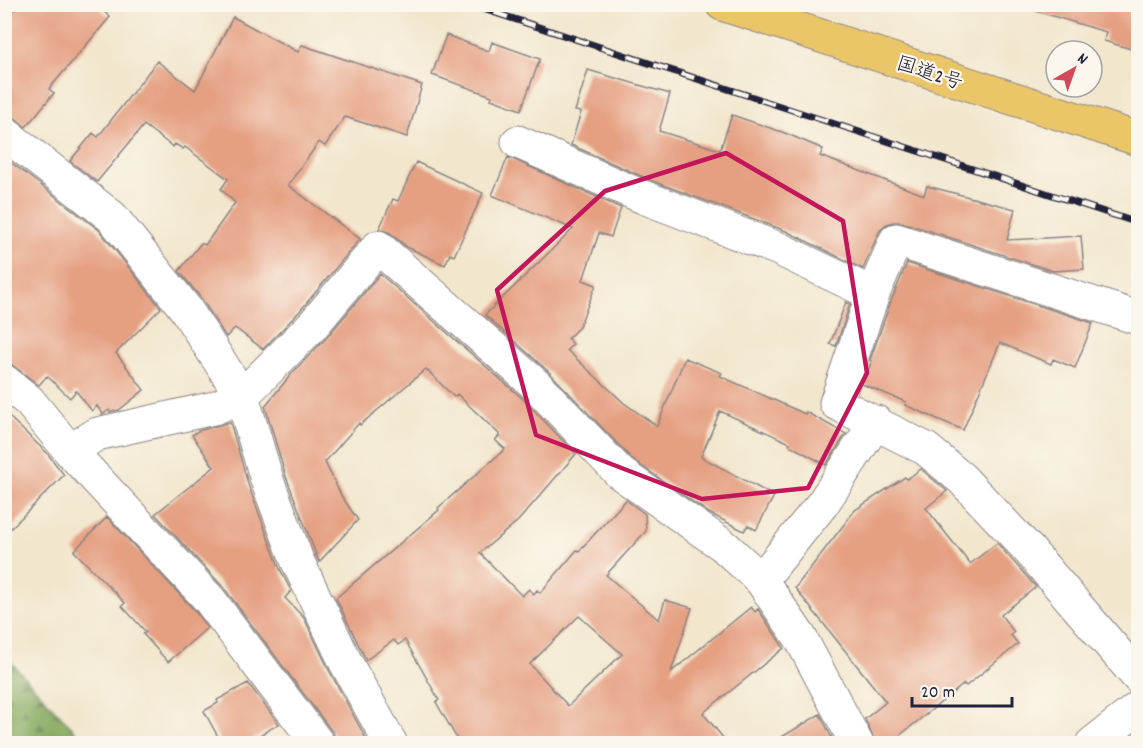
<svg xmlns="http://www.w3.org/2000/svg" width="1143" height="748" font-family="Dekko,'Klee One',sans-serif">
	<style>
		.forest { fill: url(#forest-firs); stroke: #53654c; stroke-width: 1.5 }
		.building { fill: #e59f81; fill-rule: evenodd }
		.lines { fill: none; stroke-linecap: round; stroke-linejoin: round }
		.street-casing { stroke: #8a8484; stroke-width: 35 }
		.highway-casing { stroke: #8a8484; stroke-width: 35 }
		.street { stroke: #fff; stroke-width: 33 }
		.highway { stroke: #ebc669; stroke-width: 33 }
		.rail-casing { stroke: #22223b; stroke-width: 7 }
		.rail { stroke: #fbf7ec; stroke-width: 4.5; stroke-dasharray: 14; stroke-linecap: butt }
		.marked { fill: none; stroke: #c2185b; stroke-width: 4.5; stroke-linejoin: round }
		.labels { text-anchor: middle; stroke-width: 4.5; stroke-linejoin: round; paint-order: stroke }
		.street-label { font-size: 20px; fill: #22223b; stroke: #fbf7ec }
	</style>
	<defs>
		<pattern id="forest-firs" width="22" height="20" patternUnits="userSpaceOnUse" patternTransform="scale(1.5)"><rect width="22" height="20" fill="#84a85d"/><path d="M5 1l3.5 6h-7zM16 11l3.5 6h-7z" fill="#6c884e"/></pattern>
	</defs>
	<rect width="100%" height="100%" fill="#fbf7ec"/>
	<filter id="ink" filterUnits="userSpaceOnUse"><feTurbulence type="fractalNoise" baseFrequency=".0167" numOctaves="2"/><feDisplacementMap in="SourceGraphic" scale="12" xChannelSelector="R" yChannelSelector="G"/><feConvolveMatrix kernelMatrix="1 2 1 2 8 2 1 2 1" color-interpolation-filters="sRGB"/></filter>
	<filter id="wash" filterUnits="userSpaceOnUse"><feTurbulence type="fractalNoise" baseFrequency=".008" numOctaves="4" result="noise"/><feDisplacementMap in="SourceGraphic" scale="24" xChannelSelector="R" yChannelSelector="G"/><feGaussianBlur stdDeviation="1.35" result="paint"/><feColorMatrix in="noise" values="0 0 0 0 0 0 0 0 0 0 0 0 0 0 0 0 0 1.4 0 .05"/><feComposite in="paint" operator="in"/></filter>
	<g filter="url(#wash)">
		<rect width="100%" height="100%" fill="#f2e6cc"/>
		<!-- forest -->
		<path class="forest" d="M5,656L86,743H5Z"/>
		<g id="blocks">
			<!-- building -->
			<path class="building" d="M18,4H95L110,17L49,89L54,93L26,127L15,118L4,115V21Z
				M1037,4H1138V51L1104,41L1106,32L1036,11Z
				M233,17L298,52L302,45L422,85L407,137L345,117L325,146L319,142L288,185L360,239L299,312L263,349L235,328L226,337L201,298L179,271L201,243L205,245L235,203L221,189L228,179L185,147L183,149L175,144L173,147L144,125L97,182L70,161L93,133L98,137L157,61L195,90Z
				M446,35L489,51L492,42L540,59L521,110L491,99L492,96L432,75Z
				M588,70L670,94L659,131L720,150L732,115L785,133L823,149L820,156L924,195L927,186L1015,209L1007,240L1081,236L1084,269L1053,271L902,222H893L885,225L879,232L863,269L786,231L650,180L571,145L581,112L575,111Z
				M4,157L99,230L161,308L116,353L144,390L119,410L110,412L109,410L103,414L97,406L92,411L76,391L70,398L47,376L39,385L4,359Z
				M508,157L621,208L611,237L599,233L583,280L596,285L579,327L568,338L573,344L567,350L624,403L657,426L685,358L722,373L720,376L805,414L806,412L846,434L826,465L789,445L790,443L720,411L701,457L774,496L756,530L748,525L744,531L709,513L632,459L549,372L485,315L573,229L492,195Z
				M416,162L483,193L454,256L450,254L445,265L407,247L390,233L379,229L393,199L398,201Z
				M907,263L1093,323L1075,368L1053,359L1051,364L1000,343L963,430L905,405L906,402L862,384L872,361L870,360L891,301Z
				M380,274L523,399L576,454L518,521L480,553L522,596L529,589L534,594L537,590L540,593L577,550L579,551L626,500L645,514L646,531L606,575L659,620L665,600L692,608L671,672L751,607L755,612L758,609L784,648L703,713L728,744H460L436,702L439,700L405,640L398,645L394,640L366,660L336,598L439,510L438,508L505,449L495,440L500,435L457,394L454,397L426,369L360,425L359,423L325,462L342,497L358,520L319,562L285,474L265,406L293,372L327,337ZM579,616L622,654L568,706L530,664Z
				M846,302L850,304L836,346L830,344Z
				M4,412L47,453L64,475L4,535Z
				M230,422L249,487L279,567L291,591L285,598L304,618L330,672L369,744H338L333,733L224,588L155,514L214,467L192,435L198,431Z
				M921,469L947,491L926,508L970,564L997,543L1036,587L1001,615L1014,632L1011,635L1018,644L966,686L964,684L889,744H876L865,719L886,702L795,588L855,510L905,477L907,479Z
				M107,517L195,611L207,628L168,662L143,634L146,632L122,606L125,603L74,551Z
				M248,683L279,724L244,744H222L204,711L218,703L217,700Z
				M820,714L835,744H770Z"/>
		</g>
	</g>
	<g filter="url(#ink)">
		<use href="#blocks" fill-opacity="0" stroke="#8a8484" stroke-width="1.5"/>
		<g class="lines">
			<!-- street casing -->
			<g class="street-casing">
				<path id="street" d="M4,133L112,217L185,308L242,396L267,480L297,560L346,663L391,744
					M518,142L643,197L779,249L873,294L896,240L1138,318
					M873,294L836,403L926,449L962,479L1028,549L1138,677
					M4,381L29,401L70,451L209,599L318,744
					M70,451L97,434L214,408L242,396L313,325L378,247L536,385L620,473L724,546L761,580L800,637L857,744
					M761,580L823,503L876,422
					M1092,744L1138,708"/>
			</g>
			<!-- highway casing -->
			<g class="highway-casing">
				<path id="highway" d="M722,4L1138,139"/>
			</g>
			<!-- street -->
			<use href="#street" class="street"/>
			<!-- highway -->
			<use href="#highway" class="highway"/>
			<!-- rail casing -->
			<g class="rail-casing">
				<path id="rail" d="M468,4L1138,223"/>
			</g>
			<!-- rail -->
			<use href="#rail" class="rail"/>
		</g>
	</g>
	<!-- marked area -->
	<path class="marked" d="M726,153L843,221L867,373L808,488L702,499L536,435L497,290L605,191Z"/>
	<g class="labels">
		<!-- street labels -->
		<g class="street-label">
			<text transform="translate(930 72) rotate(18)" y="7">国道2号</text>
		</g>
	</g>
	<!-- margin -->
	<rect width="1143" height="748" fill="none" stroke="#fbf7ec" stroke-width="24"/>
	<!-- north arrow -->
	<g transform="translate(1074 69) rotate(40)"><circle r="28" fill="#fbf7ec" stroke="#a4a2a5" stroke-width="1.5"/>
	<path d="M0-4.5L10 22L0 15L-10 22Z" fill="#d1495b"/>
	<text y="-9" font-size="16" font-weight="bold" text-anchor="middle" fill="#22223b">N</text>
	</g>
	<!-- scale -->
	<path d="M912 697v9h100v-9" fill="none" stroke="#22223b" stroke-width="3"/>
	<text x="921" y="697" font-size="18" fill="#22223b" stroke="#fbf7ec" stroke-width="4.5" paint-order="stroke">20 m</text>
</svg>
